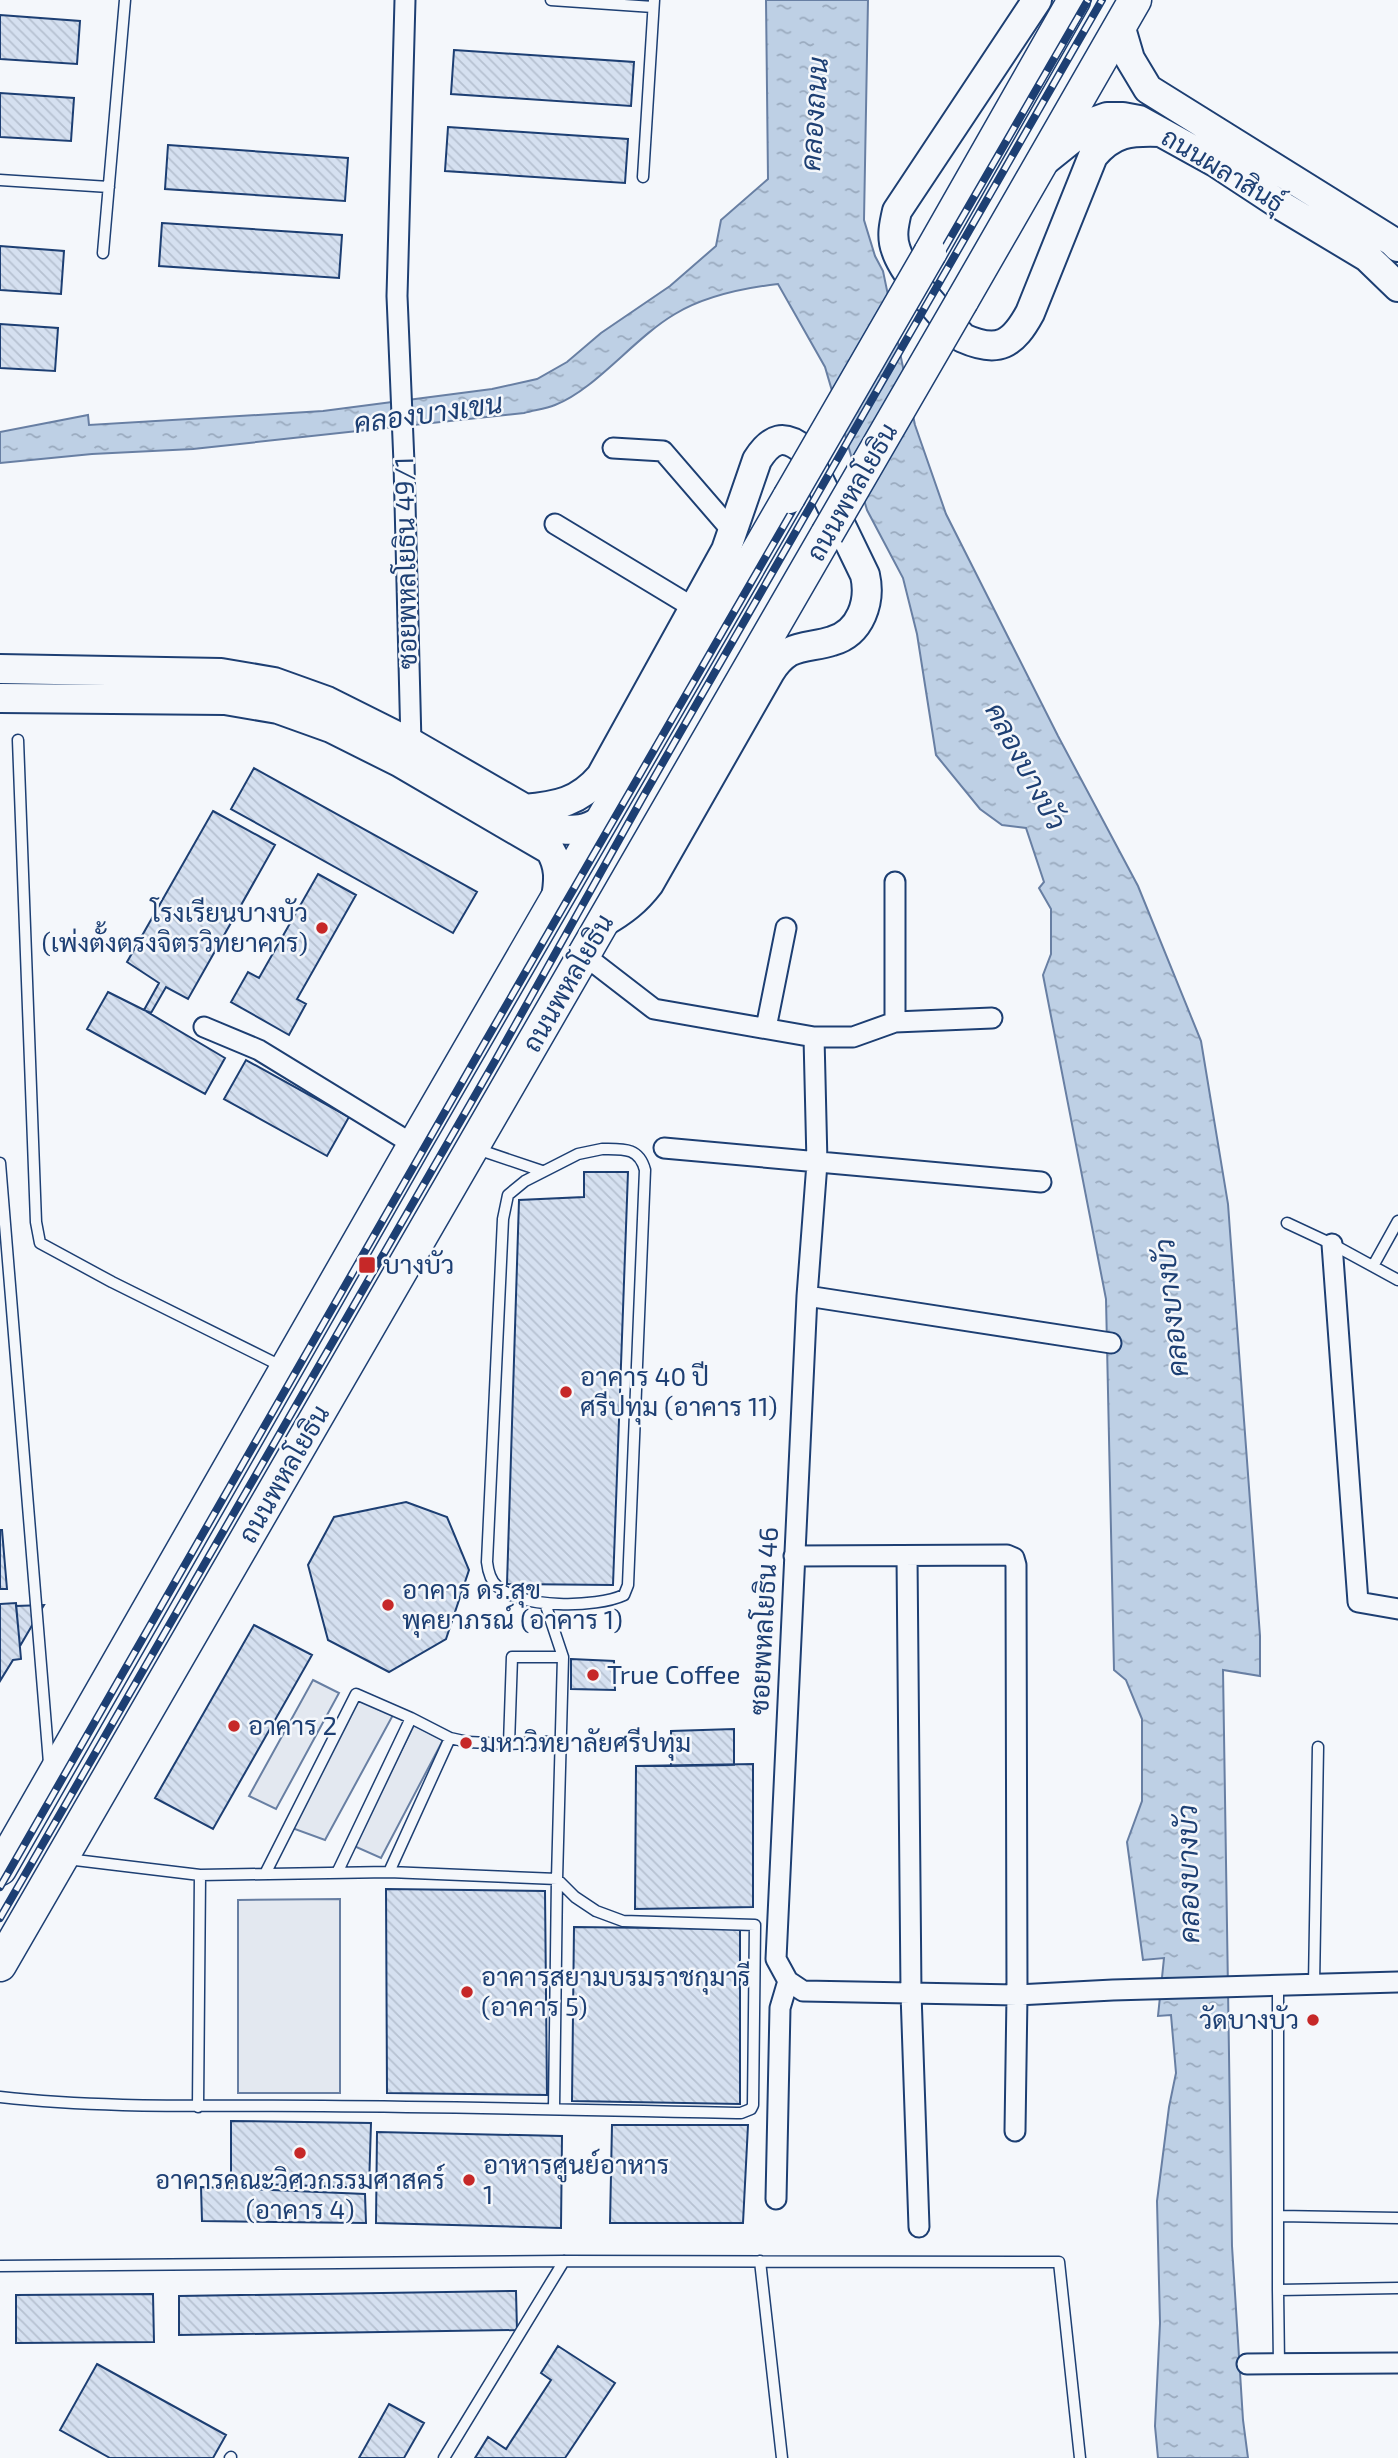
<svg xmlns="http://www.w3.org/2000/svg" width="1398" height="2458" font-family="'Exo 2',Sarabun,sans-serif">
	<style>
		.parking { fill: #e3e8f0; stroke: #687fa3; stroke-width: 2 }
		.water { fill: url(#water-ripples); stroke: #687fa3; stroke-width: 2 }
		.building { fill: url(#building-back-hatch); stroke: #1d3f73; stroke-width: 2 }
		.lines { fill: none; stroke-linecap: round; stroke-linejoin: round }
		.service-casing { stroke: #1d3f73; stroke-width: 13 }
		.minor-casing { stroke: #1d3f73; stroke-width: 23 }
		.secondary-casing { stroke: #1d3f73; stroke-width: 32 }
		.primary-casing { stroke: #1d3f73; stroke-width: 35 }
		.service { stroke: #f4f7fb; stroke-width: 10 }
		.minor { stroke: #f4f7fb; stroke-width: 19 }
		.secondary { stroke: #f4f7fb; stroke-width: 28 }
		.primary { stroke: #f4f7fb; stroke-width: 32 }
		.rail-casing { stroke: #1d3f73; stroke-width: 8 }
		.rail { stroke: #f4f7fb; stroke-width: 5; stroke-dasharray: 16; stroke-linecap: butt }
		.primary-bridge-casing { stroke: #1d3f73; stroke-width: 35; stroke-linecap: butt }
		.primary-bridge { stroke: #f4f7fb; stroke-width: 32 }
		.poi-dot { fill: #c62828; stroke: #f4f7fb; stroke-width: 2.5 }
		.labels { text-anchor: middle; stroke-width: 5; stroke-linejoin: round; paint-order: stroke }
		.street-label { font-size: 26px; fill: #1d3f73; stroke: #f4f7fb }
		.poi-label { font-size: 26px; fill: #1d3f73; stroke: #f4f7fb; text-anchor: start }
		.water-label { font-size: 28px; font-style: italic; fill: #1d3f73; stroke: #f4f7fb }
	</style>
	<defs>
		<pattern id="water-ripples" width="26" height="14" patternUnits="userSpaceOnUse" patternTransform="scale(1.75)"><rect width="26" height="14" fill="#bed0e5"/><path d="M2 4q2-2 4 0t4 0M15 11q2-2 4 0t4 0" fill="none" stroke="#9aaabe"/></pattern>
		<pattern id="building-back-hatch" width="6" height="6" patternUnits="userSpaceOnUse" patternTransform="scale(1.75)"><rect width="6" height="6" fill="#d5e0f0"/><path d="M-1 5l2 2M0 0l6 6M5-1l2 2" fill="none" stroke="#b6c1d1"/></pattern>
	</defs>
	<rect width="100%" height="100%" fill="#f4f7fb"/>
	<!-- parking -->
	<path class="parking" d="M313,1680L339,1693L276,1809L249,1796Z
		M358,1699L393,1715L325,1840L292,1828Z
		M414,1725L443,1740L381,1858L354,1846Z
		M340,1899V2093H238V1900Z"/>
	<!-- water -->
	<path class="water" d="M766,0H868L864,220L875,256L883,271L915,425L946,514L1058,736L1138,886L1201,1041L1228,1204L1260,1636V1676L1223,1670L1232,2246L1243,2420L1248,2458H1158L1155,2426L1160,2323L1157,2201L1169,2107L1176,2073L1171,2015L1158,2016L1164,1958L1143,1960L1127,1842L1142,1801V1719L1126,1680L1114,1670L1106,1299L1043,975L1051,954V909L1039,888L1044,882L1026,828L1002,825L980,809L936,755L917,634L903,578L867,510L825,367L778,284C744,288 705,296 675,314C634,338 596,389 555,405C545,409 534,410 524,413L193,449L92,454L0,463V432L88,415L89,425L323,411L492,389L537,379L567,362L601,333L670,286L716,246L721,220L768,179Z"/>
	<!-- building -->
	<path class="building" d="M0,15L80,21L77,64L0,59Z
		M454,50L634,62L631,106L451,94Z
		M0,93L74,98L71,141L0,137Z
		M448,127L628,139L625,183L445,171Z
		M168,145L348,158L345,201L165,189Z
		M162,223L342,235L339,278L159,266Z
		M0,246L64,251L61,294L0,290Z
		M0,324L58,328L55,371L0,368Z
		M254,768L477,892L453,933L231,809Z
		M213,811L275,845L188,999L166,987L151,1013L144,1010L159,983L127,962Z
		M318,874L356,895L297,999L306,1004L289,1035L231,1002L248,972L259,978Z
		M108,992L144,1010L225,1058L205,1094L87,1029Z
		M246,1060L349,1117L327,1156L224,1099Z
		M584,1172H628L613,1585L507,1584L519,1200L584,1197Z
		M406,1502L447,1517L469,1570L446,1639L389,1672L328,1640L308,1565L334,1517Z
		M0,1530H2L7,1589H0Z
		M16,1603L21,1659L13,1660L0,1681V1604Z
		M44,1605L20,1646L16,1606Z
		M254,1625L312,1655L213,1829L155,1798Z
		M571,1659L614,1661L615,1690L571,1689Z
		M734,1729V1765L671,1766V1731Z
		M753,1764V1907L635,1909L636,1766Z
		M386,1889L545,1891L547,2095L387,2093Z
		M574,1927L740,1929V2104L572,2101Z
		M231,2121L371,2123L369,2188L231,2183Z
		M612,2125H748L743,2223H610Z
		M377,2132L562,2136L561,2228L376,2223Z
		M201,2187L365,2194L366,2223L202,2221Z
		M516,2291L517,2330L179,2335V2296Z
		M153,2294L154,2342L16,2343V2295Z
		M558,2346L615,2383L565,2458H475L488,2437L506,2449L551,2380L541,2373Z
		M97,2364L226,2435L213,2458H110L60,2430Z
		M389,2404L424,2423L404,2458H359Z"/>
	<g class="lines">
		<!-- service casing -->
		<g class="service-casing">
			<path id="service" d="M551,0L653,7
				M643,177L654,0
				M0,180L109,187
				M103,253L125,0
				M18,740L36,1222L40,1243L112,1282L283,1367
				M477,1149L542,1171
				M602,1149C623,1149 639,1147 645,1170L628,1585L624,1595C596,1608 521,1609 497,1586C490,1580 488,1571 487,1562L503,1219L508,1195L525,1181L578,1154Z
				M0,1163L49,1763
				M1287,1223L1332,1244L1398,1280
				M1373,1266L1398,1221
				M545,1603L563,1657L557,1879L554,2108
				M509,1744L512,1657H563
				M389,1872L450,1738
				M337,1873L411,1718
				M265,1874L356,1694L411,1718L450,1738L468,1742L509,1744L560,1741
				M1314,1985L1318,1747
				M1278,1986V2290L1398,2288
				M0,2097C107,2109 215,2105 323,2106C462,2107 601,2110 741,2113L751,2109L753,2105L755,1925L623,1921L596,1911L575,1897L557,1879L389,1872L200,1875L67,1859
				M198,2107L200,1875
				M1279,2216L1398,2218
				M760,2261L782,2458
				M0,2266L564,2261L1059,2262L1080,2458
				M1278,2290L1279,2364
				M230,2458L231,2457
				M444,2458L564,2261"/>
		</g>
		<!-- minor casing -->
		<g class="minor-casing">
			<path id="minor" d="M405,0L397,296L404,463L411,743
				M613,448L663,451L733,532
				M555,524L694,608
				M584,955L654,1009L814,1037H853L895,1022L992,1018
				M895,1022V882
				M204,1027L259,1050L414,1145
				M766,1028L786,928
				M814,1037L817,1163L807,1296L776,1959L788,1981L803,1991L1017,1995L1113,1990L1398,1982
				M664,1148L1041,1182
				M1332,1244L1358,1602L1398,1609
				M807,1296L1111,1343
				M794,1556L1007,1555L1014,1558L1016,1565L1017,1995L1015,2131
				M907,1556L911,1993L919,2227
				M776,2199L780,2008L788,1981
				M1247,2364L1398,2363"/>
		</g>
		<!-- secondary casing -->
		<g class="secondary-casing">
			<path id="secondary" d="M1037,0L897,211C894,224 891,237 896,250C904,276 944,317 963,338C999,354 1013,344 1030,313L1093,156C1113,132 1130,131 1160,132
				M1120,25L1130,59L1148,89L1392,241L1398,247
				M1047,159L1093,122L1107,117H1123L1139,120L1215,162L1282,206L1367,257L1398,287
				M0,669L221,673L274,682L327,701L411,743L560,829C576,831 586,830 600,821
				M0,698L225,700L278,709L331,728L399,762L550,850C560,866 559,880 556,898
				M524,809C557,806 579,802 601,776L726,550L757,460C771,438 784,433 805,451L865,575C871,601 861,633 832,641C818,646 802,645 789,652C781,657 775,664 770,672L649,884C636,901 623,911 604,922"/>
		</g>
		<!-- primary casing -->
		<g class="primary-casing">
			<path id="primary" d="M930,253L1074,0
				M962,301L1135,0
				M0,1869L414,1145L789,497
				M0,1965L827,534"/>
		</g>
		<!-- service -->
		<use href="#service" class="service"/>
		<!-- minor -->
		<use href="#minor" class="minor"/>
		<!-- secondary -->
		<use href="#secondary" class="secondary"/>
		<!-- primary -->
		<use href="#primary" class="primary"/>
		<!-- rail casing -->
		<g class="rail-casing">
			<path id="rail" d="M0,1887L481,1049L1088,0
				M0,1918L495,1061L643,797L1102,0"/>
		</g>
		<!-- rail -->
		<use href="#rail" class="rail"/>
		<!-- primary-bridge casing -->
		<g class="primary-bridge-casing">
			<path id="primary-bridge" d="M789,497L930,253
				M827,534L962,301"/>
		</g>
		<!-- primary-bridge -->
		<use href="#primary-bridge" class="primary-bridge"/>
	</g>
	<!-- markers -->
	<g class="poi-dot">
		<circle cx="322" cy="928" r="7"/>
		<rect x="358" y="1256" width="18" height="18" rx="3.5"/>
		<circle cx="566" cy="1392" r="7"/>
		<circle cx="388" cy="1605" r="7"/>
		<circle cx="593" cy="1675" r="7"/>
		<circle cx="234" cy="1726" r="7"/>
		<circle cx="466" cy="1743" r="7"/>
		<circle cx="467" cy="1992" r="7"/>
		<circle cx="1313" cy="2020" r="7"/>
		<circle cx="300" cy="2153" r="7"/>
		<circle cx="469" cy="2180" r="7"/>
	</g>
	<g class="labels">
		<!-- street labels -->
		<g class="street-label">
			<text transform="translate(1223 170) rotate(31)" y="9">ถนนผลาสินธุ์</text>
			<text transform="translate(852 492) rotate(-60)" y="9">ถนนพหลโยธิน</text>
			<text transform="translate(406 563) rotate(-91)" y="9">ซอยพหลโยธิน 49/1</text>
			<text transform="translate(568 983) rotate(-60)" y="9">ถนนพหลโยธิน</text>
			<text transform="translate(284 1474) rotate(-60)" y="9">ถนนพหลโยธิน</text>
			<text transform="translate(764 1621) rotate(-87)" y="9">ซอยพหลโยธิน 46</text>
		</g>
		<!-- poi labels -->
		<g class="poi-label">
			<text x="308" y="922" text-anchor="end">โรงเรียนบางบัว<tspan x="308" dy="30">(เพ่งตั้งตรงจิตรวิทยาคาร)</tspan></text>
			<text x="383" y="1274">บางบัว</text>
			<text x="580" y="1386">อาคาร 40 ปี<tspan x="580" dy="30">ศรีปทุม (อาคาร 11)</tspan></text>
			<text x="402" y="1599">อาคาร ดร.สุข<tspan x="402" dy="30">พุคยาภรณ์ (อาคาร 1)</tspan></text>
			<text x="607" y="1684">True Coffee</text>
			<text x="248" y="1735">อาคาร 2</text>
			<text x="480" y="1752">มหาวิทยาลัยศรีปทุม</text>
			<text x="481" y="1986">อาคารสยามบรมราชกุมารี<tspan x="481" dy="30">(อาคาร 5)</tspan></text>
			<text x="1299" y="2029" text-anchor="end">วัดบางบัว</text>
			<text x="483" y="2174">อาหารศูนย์อาหาร<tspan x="483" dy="30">1</tspan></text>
			<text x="300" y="2189" text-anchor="middle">อาคารคณะวิศวกรรมศาสคร์<tspan x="300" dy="30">(อาคาร 4)</tspan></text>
		</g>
		<!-- water labels -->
		<g class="water-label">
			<text transform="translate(814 114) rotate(-86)" y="10">คลองถนน</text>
			<text transform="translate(428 413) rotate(-8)" y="10">คลองบางเขน</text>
			<text transform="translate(1026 766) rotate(62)" y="10">คลองบางบัว</text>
			<text transform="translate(1171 1308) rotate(-96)" y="10">คลองบางบัว</text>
			<text transform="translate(1188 1874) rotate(-91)" y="10">คลองบางบัว</text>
		</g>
	</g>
</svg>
